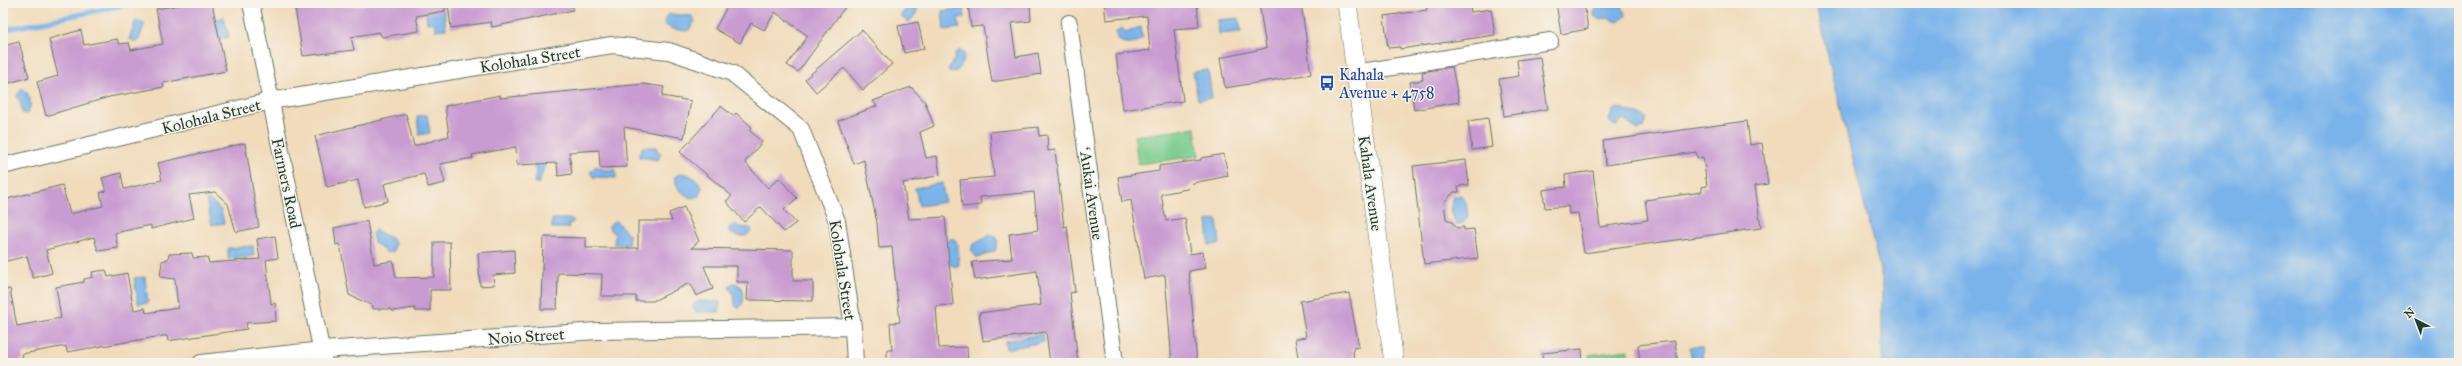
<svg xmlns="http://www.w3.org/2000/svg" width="2462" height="366" font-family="'IM FELL Great Primer',serif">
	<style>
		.green { fill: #77ca8c; stroke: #4b8460 }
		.water { fill: #7ab3ea; stroke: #4c788f }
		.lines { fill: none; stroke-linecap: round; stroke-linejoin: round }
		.stream { stroke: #7ab3ea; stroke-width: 5 }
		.building { fill: #c89bd1 }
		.minor-casing { stroke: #687463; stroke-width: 18 }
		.tertiary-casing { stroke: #687463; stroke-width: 20 }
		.minor { stroke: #fff; stroke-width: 16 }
		.tertiary { stroke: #fff; stroke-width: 19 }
		.labels { text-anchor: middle; stroke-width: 3; stroke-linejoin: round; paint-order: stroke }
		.street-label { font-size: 16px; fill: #1f3d34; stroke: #f7f3e8 }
		.transit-label { font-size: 16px; fill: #164399; stroke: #f7f3e8; text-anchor: start }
	</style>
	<rect width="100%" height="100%" fill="#f7f3e8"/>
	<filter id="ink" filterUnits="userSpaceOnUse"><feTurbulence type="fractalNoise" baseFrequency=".025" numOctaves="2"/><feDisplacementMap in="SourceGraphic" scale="8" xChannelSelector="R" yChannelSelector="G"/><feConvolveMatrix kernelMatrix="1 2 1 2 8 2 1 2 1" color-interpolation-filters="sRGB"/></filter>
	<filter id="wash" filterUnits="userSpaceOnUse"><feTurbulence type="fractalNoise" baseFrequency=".012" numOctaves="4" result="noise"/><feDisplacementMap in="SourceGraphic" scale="16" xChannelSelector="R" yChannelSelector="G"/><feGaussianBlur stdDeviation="0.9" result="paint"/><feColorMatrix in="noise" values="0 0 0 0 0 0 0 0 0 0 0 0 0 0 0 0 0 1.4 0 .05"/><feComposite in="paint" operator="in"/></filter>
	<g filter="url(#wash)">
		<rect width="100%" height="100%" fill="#f1dbbb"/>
		<!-- green -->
		<path class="green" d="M1195,128L1199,156L1138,164L1134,136Z
			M1628,350L1629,363H1590L1589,355Z"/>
		<!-- water -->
		<path class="water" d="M904,3H916C920,12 914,16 909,22L900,16L905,10Z
			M1601,3L1612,7L1622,6L1626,16L1618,22L1607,18L1598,19L1594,16V9L1597,4Z
			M1815,3H2459V363H1882V278Z
			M964,8L965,17L958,18L960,28L944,30L942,11Z
			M444,10L446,29L435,30L434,22L427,23L426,13Z
			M669,14L692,16L695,21L688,31L672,29L664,24L665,18Z
			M224,17L229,37L206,42L205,34L218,31L215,20Z
			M1239,18L1241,32L1219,34L1218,20Z
			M136,20L145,23L138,42L129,39Z
			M1140,27L1142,28L1141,32L1143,38C1134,44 1127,45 1117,40L1116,32L1122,28L1126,33Z
			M960,50L964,53V59L957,71L950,72L948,69L954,60L955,54Z
			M1208,70L1212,98L1198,100L1193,72Z
			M22,88C31,95 33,105 27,114L22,113L21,104L17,96Z
			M1620,108L1646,117V123L1642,129L1638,130L1622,119L1617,126L1613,125L1609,121L1613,109Z
			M427,115L430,133L419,135L417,116Z
			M643,147H657V151L661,153L658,160L639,157V153Z
			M537,158L542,160L545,165L539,183H534L536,172L534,166Z
			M596,166L603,170H616V178L593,177L590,172Z
			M681,173C691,174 697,179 702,187L699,196L690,198L678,189L674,177Z
			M942,183L945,202L919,206L915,188Z
			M1461,195L1466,202L1468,217L1463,223L1457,224C1451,215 1449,206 1454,196Z
			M210,200L221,210L224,223L212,225L206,201Z
			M552,219H573V223H569V228H552Z
			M1217,219L1220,244L1209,245L1207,221Z
			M615,220L629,234L628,245L614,244L615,235L608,227Z
			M735,224L739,227L750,228L752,230C746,239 737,237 729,232V228Z
			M375,230L392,239L395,243L393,252L387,253L374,242L372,234Z
			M990,235L996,236L998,241L995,251L977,258L971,250L973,245Z
			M950,239H954L958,245L959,265L955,267L948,263L946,245Z
			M253,246L254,256L228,259V248Z
			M145,277L148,303L138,304L134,278Z
			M735,283L742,287C744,294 745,303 739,308L735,306L734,295L729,288L731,284Z
			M700,301L720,302L719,312H696L693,307L695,303Z
			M1043,334L1044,342L1006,349L1005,341Z
			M1690,347H1702L1703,363H1691Z"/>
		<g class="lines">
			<!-- stream -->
			<path class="stream" d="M3,30L135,3"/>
		</g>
		<g id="blocks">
			<!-- building -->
			<path class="building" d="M191,3H212L226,71L163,83L164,87L109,97L46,116L37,82L58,76L49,39L81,30L84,45L117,39L119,44L129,43L131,50L163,44L156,9Z
				M294,3H346L347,7L375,3H445V11L416,16L419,31L382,37L379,32L351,37L354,50L303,56Z
				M448,3H573V10L492,27L491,22L451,28Z
				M729,3H848L798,72L787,65L808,36L775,12L764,30L751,23L740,43L715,29Z
				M968,3L1030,4L1031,21L1011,23L1016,57L1038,53L1041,74L992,82L983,26L971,27Z
				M1104,3H1197L1199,27L1174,29L1183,101L1123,110L1116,55L1150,50L1147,16L1106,20Z
				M1259,3H1301L1311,74L1225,88L1220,58L1266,48Z
				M1426,3H1469L1471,12L1491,9L1495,35L1400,49V47L1388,48L1384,16L1427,10Z
				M1556,3H1584L1588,29L1561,34Z
				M918,22L924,49L904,53L898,26Z
				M862,30L892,64L863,90L844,68L816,92L805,79Z
				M19,42L29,77L3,85V46Z
				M1540,57L1548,109L1504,116L1499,79L1519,76L1517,60Z
				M1452,67L1459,102L1414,110L1410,82L1423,80L1422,72Z
				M643,84L664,87L662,96L691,101L684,138L624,127L627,167L600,168L599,150L569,152L572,174L558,176L557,163L517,165L516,147L472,155L473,158L440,164L445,183L428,187L424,174L384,184L388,201L364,207L358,180L327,187L315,136L406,114L414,146L449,136L445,106L500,95V98Z
				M911,87L925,102L934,126L920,132L926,158L937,156L940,175L903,183L909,219L945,217L953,305L936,306L939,348L967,347L968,363H887V350H892L890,323L900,322L892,247L879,248L877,223L864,160L854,164L838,121L877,106L873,101Z
				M721,106L733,116L736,113L752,127L749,130L762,142L745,162L768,188L779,178L797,198L784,210L796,223L784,232L761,207L744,222L726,201L732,196L680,152Z
				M1488,118L1492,147L1472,150L1468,121Z
				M1747,121L1750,145L1762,143L1768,184L1755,186L1761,228L1584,253L1578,213L1569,214L1568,206L1545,208L1543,190L1566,187L1565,175L1593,171L1600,227L1648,220L1645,200L1702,192V187L1707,186L1703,157L1697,158L1696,152L1606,165L1603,141Z
				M1038,127L1039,136L1047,135L1048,151L1055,150L1064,227L1067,226L1075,292L1070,293L1078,363H1050L1046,332L983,341L979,313L1041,305L1037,271L975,280L972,262L1012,259L1009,234L1038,230L1034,192L980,197L981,205L962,207L960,180L994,177L990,132Z
				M245,143L259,227L236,232L228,204L215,192L189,195L194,218L151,229V225L115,233L118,248L98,251L94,237L46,250L52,273L33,278L27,256L3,262V200L62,185L70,214L103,206L100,193L106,191L102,178L121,173L124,189L162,180L158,163Z
				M1224,154L1228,176L1193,183L1187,189L1161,194L1166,221L1185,218L1190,254L1203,252L1206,268L1189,271L1197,363H1172L1165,275L1144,279L1131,200L1122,202L1118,177L1159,171V166L1201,160V158Z
				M1466,160L1469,185L1458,186L1459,192H1454L1444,202L1446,219L1451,221L1457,228L1464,227V230L1474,229L1478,258L1424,264L1413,166Z
				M684,207L699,241L691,248L793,250V281H813V301L747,300L748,282H737V266H704L713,289L696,296L690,283L653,301H636V296H601L602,274L558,273L557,309H541L543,237L586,238V248H638V221H672L669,213Z
				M367,221L374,264L393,261L396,278L434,277V242H450L451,290H430V311H415V308L393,311L390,309H373V306L349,295L340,244L336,245L334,228Z
				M275,236L278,258L266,260L271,304L275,303L276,321L246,323L247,329L180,339L168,341L167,336H162L67,352L66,346L22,354L23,360L6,363L3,354V290L10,289L17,326L61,318L56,287L84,282V279L93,277L92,272L106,270L108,277L127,273L134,310L145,308L146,313L178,308L175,279L160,277L162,261L168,259L169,254L192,253L193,258L207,257L209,263L260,259L257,239Z
				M514,250L515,273L493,275L494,285L480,286L478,253Z
				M1349,293L1359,347L1353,348L1354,363H1299L1295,339L1306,337L1300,301Z
				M1675,341L1678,363H1640L1638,345Z
				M1582,349L1583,363H1543L1542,353Z"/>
		</g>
	</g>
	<g filter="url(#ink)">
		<use href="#blocks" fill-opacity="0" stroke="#687463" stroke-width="1"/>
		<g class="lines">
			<!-- minor casing -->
			<g class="minor-casing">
				<path id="minor" d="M251,3L324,363
					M1069,23L1115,363
					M1356,73L1550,41
					M3,166L270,101L612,45L669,51L732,73L801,129L837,221L853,327L855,363
					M201,363L323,350L597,331L853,327"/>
			</g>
			<!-- tertiary casing -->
			<g class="tertiary-casing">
				<path id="tertiary" d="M1347,3L1394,363"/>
			</g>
			<!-- minor -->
			<use href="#minor" class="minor"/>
			<!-- tertiary -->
			<use href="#tertiary" class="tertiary"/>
		</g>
	</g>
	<!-- icons -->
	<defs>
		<g id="bus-bare" transform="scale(1.2)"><path d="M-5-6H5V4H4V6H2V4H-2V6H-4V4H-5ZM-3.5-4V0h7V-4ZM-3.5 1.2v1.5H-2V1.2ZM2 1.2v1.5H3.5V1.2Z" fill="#1a4fb4" stroke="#f7f3e8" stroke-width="2.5" paint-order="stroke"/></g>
	</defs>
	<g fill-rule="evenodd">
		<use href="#bus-bare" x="1327" y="83"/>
	</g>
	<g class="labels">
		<!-- street labels -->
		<g class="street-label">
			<text transform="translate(530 59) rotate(-9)" y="6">Kolohala Street</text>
			<text transform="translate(211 116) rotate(-14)" y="6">Kolohala Street</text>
			<text transform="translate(287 183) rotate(78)" y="6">Farmers Road</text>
			<text transform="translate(1371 183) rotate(82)" y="6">Kahala Avenue</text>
			<text transform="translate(1092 193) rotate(82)" y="6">ʻAukai Avenue</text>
			<text transform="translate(843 270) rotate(81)" y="6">Kolohala Street</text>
			<text transform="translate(526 336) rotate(-4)" y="6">Noio Street</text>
		</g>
		<!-- transit labels -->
		<g class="transit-label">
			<text x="1339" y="80">Kahala<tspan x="1339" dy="18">Avenue + 4758</tspan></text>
		</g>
	</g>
	<!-- margin -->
	<rect width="2462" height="366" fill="none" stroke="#f7f3e8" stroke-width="16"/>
	<!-- north arrow -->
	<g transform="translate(2416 320) rotate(318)" stroke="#f7f3e8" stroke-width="3" paint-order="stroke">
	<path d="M0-3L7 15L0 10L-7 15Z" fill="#1f3d34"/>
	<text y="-6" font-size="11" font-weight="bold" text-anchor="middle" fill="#1f3d34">N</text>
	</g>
</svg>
